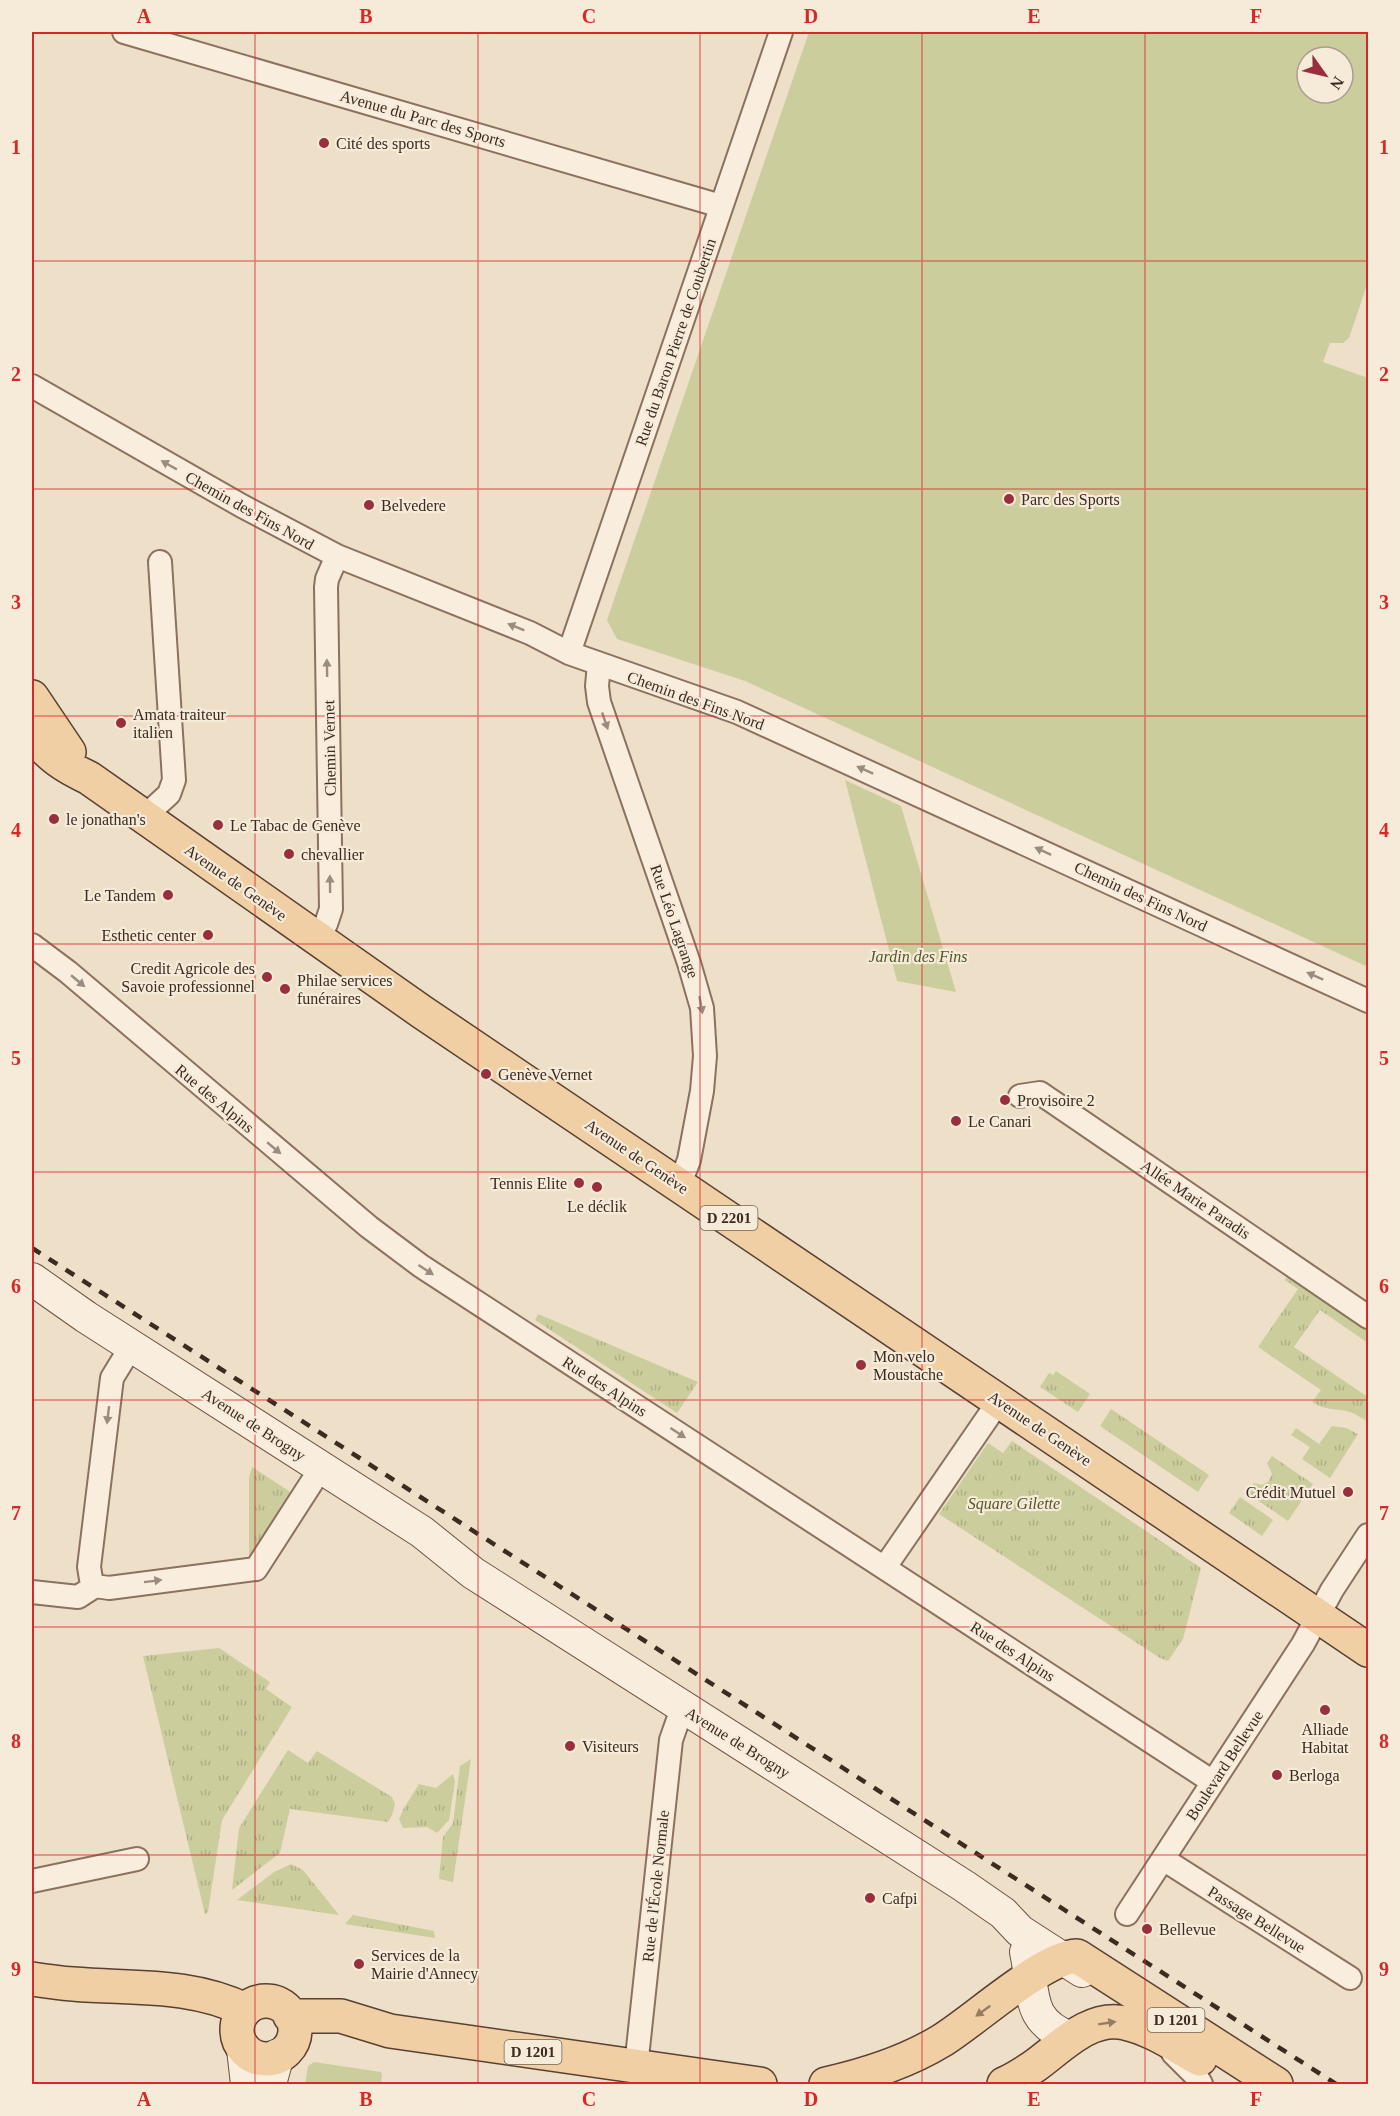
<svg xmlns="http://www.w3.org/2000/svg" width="1400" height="2116" font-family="'Times New Roman',serif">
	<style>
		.grass { fill: url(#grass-tufts) }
		.garden { fill: #cccd9d; fill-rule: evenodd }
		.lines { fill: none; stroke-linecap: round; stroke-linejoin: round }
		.street-casing { stroke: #8b715e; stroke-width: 26 }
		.secondary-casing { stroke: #6d5241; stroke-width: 34 }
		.primary-casing { stroke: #594032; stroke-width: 36 }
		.street { stroke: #f9eddd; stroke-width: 22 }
		.secondary { stroke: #f9eddd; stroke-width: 32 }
		.primary { stroke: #efcfa3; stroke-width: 33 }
		.rail { stroke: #3b2b21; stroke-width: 4.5; stroke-dasharray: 10 10; stroke-linecap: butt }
		.oneway { fill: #9a8c7f }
		.oneway2 { fill: #957d62 }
		.grid { fill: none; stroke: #d62828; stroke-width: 1.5; stroke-opacity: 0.55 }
		.poi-dot { fill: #992f3c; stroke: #f6ead9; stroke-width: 2 }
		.labels { text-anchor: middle; stroke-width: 4.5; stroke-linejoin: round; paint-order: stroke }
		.shield { fill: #f6ead9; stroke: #736458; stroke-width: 1.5 }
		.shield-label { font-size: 15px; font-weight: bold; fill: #3b2b21 }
		.street-label { font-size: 16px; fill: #3b2b21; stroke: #f6ead9 }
		.poi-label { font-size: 16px; fill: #3b2b21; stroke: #f6ead9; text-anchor: start }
		.park-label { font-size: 16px; font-style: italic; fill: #515728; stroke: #f6ead9 }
		.neatline { fill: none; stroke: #d62828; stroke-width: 2 }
		.grid-label { font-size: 20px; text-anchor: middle; font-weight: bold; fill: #d62828 }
	</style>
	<defs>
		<pattern id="grass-tufts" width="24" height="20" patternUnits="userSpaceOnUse" patternTransform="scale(1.5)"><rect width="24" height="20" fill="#cccd9d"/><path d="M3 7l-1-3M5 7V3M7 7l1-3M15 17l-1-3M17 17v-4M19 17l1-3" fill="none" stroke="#b0b087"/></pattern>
	</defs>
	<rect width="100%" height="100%" fill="#eedfc9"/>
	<!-- grass -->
	<path class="grass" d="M1292,1269L1368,1323V1343L1320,1310L1294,1347L1368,1397L1367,1421C1361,1418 1356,1414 1350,1412C1336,1408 1325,1411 1312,1402L1321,1390L1258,1347L1298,1289L1285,1280Z
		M538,1314L698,1382L677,1413L535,1320Z
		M1056,1371L1090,1394L1078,1412L1040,1387L1049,1373L1053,1375Z
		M1111,1409L1209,1475L1198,1492L1100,1426Z
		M1332,1426L1346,1428L1358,1434L1330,1478L1302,1459L1310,1447L1291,1435L1296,1428L1319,1444Z
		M1012,1441L1201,1568L1183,1639L1168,1661L1160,1658L939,1514L988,1443L1003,1453Z
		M1272,1456L1313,1484L1288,1521L1247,1493L1254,1483L1262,1485L1269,1481L1272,1474L1267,1463Z
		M252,1467L292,1493L249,1564V1478Z
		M1240,1497L1273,1520L1262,1536L1229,1513Z
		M219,1648L270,1682L266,1689L292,1707L222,1820L208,1912L205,1914L143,1656Z
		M288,1750L308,1763L317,1751L392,1797L395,1804L392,1815L388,1822L290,1809L280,1853L232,1890L239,1828Z
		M471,1759L453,1882L439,1879L443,1837L453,1823L460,1766Z
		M453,1774L455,1781L449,1820L437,1833L427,1827L403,1828L399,1819L404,1808L419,1784L436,1788Z
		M291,1864L303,1870L339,1915L237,1900L274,1872Z
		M353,1915L434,1931L435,1938L345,1924Z"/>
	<!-- garden -->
	<path class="garden" d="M809,32H1368V282L1349,338L1343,343H1330L1323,362L1368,378V967L745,681L617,639L607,620ZM1307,57H1343V93H1307Z
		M845,780L901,806L956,992L897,981Z
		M314,2062L381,2072L382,2075L381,2084H305L308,2066Z"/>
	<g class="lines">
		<!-- street casing -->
		<g class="street-casing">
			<path id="street" d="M124,32L721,206
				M32,386L242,506L337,556L530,633L569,653L737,712L1368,1001
				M569,653L781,32
				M599,664L597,686L599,702L689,963L702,1008L705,1056L702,1091L689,1160L684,1173L676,1182
				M143,818L169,794L174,780L160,562
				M314,937L326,924L331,909L326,587L327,579L337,556
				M32,945L68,972L369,1227L421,1266L1213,1782
				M1020,1096L1040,1093L1368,1317
				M885,1567L999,1401
				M95,1586L91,1579L89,1567L112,1378L123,1360
				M32,1592L78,1597L95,1586L109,1588L256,1569L312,1482
				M1163,1859L1350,1978
				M32,1881L137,1859
				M1127,1914L1303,1644L1332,1590L1368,1535
				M1173,2053L1197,2077L1201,2084
				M636,2067L671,1740L678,1720L685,1708"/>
		</g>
		<!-- secondary casing -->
		<g class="secondary-casing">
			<path id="secondary" d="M32,1279L86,1317L422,1532L473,1573L964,1886L1003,1913L1020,1931L1082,1971
				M1026,1952C1035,1992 1025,2021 1071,2038
				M243,2049L247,2084
				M270,2084L278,2055"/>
		</g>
		<!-- primary casing -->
		<g class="primary-casing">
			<path id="primary" d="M32,697L69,752
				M32,735C51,757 62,765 89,778L422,1012L1368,1650
				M32,1979C45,1981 59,1983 73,1984C130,1989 192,1983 245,2010
				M237 2030a29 29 0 1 1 58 0a29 29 0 1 1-58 0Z
				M290,2016H341L390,2031L760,2084
				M826,2084C866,2075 905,2063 941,2041C974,2021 1042,1958 1077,1956L1276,2084
				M1004,2084C1015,2079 1026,2072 1036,2065C1061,2047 1090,2015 1125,2023C1150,2028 1178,2047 1200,2059"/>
		</g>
		<!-- street -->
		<use href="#street" class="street"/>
		<!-- secondary -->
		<use href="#secondary" class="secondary"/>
		<!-- primary -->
		<use href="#primary" class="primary"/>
		<!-- rail -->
		<path class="rail" d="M32,1248L1336,2084"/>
	</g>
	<!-- one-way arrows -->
	<defs><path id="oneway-solid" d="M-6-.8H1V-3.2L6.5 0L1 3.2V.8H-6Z" transform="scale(1.5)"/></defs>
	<g class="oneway">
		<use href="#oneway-solid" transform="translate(169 465) rotate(-151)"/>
		<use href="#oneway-solid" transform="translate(516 627) rotate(-158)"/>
		<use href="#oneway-solid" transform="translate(327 668) rotate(-91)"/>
		<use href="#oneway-solid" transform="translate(605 721) rotate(71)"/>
		<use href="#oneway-solid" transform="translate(865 770) rotate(-156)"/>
		<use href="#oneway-solid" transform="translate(1043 851) rotate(-155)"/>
		<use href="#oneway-solid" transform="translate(330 884) rotate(-91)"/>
		<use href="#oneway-solid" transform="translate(1315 976) rotate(-156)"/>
		<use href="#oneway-solid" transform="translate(78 981) rotate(40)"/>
		<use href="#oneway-solid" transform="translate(701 1005) rotate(80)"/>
		<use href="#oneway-solid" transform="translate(274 1148) rotate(40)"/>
		<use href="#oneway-solid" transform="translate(426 1270) rotate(33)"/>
		<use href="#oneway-solid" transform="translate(108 1415) rotate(97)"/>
		<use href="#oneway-solid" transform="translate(678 1433) rotate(33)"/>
		<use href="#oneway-solid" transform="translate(153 1581) rotate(-7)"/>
	</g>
	<g class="oneway2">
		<use href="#oneway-solid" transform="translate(983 2011) rotate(144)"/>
		<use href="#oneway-solid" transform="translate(1107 2023) rotate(-9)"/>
	</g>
	<!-- grid -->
	<path class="grid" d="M255,32V2084M478,32V2084M700,32V2084M922,32V2084M1145,32V2084M32,261H1368M32,489H1368M32,716H1368M32,944H1368M32,1172H1368M32,1400H1368M32,1627H1368M32,1855H1368"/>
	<!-- markers -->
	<g class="poi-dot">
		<circle cx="324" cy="143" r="6"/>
		<circle cx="1009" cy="499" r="6"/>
		<circle cx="369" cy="505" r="6"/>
		<circle cx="121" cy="723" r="6"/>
		<circle cx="54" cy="819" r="6"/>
		<circle cx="218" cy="825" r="6"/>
		<circle cx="289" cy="854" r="6"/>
		<circle cx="168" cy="895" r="6"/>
		<circle cx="208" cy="935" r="6"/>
		<circle cx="267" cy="977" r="6"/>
		<circle cx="285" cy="989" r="6"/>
		<circle cx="486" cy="1074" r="6"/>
		<circle cx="1005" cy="1100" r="6"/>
		<circle cx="956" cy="1121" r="6"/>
		<circle cx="579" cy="1183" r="6"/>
		<circle cx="597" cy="1187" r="6"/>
		<circle cx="861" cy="1365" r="6"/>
		<circle cx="1348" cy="1492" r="6"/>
		<circle cx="1325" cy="1710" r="6"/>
		<circle cx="570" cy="1746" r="6"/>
		<circle cx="1277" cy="1775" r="6"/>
		<circle cx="870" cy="1898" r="6"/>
		<circle cx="1147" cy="1929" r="6"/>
		<circle cx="359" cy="1964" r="6"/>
	</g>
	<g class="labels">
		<!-- shield labels -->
		<g class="shield">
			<rect x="700.5" y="1206" width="57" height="24" rx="4.5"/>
			<rect x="1147.5" y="2008" width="57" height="24" rx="4.5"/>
			<rect x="504.5" y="2040" width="57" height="24" rx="4.5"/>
		</g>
		<g class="shield-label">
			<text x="729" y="1223">D 2201</text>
			<text x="1176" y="2025">D 1201</text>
			<text x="533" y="2057">D 1201</text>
		</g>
		<!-- street labels -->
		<g class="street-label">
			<text transform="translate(423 118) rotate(16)" y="6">Avenue du Parc des Sports</text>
			<text transform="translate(675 342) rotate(-71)" y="6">Rue du Baron Pierre de Coubertin</text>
			<text transform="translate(250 510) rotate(29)" y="6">Chemin des Fins Nord</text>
			<text transform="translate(696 700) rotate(20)" y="6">Chemin des Fins Nord</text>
			<text transform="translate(329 748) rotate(-91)" y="6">Chemin Vernet</text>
			<text transform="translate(236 882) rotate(35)" y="6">Avenue de Genève</text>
			<text transform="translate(1141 896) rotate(25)" y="6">Chemin des Fins Nord</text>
			<text transform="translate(675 921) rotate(71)" y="6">Rue Léo Lagrange</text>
			<text transform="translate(215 1098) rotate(40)" y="6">Rue des Alpins</text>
			<text transform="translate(637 1156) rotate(34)" y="6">Avenue de Genève</text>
			<text transform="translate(1196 1199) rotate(34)" y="6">Allée Marie Paradis</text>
			<text transform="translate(605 1386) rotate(33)" y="6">Rue des Alpins</text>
			<text transform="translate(254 1424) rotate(33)" y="6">Avenue de Brogny</text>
			<text transform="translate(1040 1428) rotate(34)" y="6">Avenue de Genève</text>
			<text transform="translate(1013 1651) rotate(33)" y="6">Rue des Alpins</text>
			<text transform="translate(738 1742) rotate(32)" y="6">Avenue de Brogny</text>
			<text transform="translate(1224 1765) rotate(-57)" y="6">Boulevard Bellevue</text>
			<text transform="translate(655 1886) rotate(-84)" y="6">Rue de l'École Normale</text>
			<text transform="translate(1257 1919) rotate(32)" y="6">Passage Bellevue</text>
		</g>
		<!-- poi labels -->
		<g class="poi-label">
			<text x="336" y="149">Cité des sports</text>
			<text x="1021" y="505">Parc des Sports</text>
			<text x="381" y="511">Belvedere</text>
			<text x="133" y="720">Amata traiteur<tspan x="133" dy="18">italien</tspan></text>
			<text x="66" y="825">le jonathan's</text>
			<text x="230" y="831">Le Tabac de Genève</text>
			<text x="301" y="860">chevallier</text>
			<text x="156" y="901" text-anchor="end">Le Tandem</text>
			<text x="196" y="941" text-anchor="end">Esthetic center</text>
			<text x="255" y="974" text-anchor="end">Credit Agricole des<tspan x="255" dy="18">Savoie professionnel</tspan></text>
			<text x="297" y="986">Philae services<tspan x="297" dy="18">funéraires</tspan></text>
			<text x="498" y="1080">Genève Vernet</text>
			<text x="1017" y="1106">Provisoire 2</text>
			<text x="968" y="1127">Le Canari</text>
			<text x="567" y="1189" text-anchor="end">Tennis Elite</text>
			<text x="597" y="1212" text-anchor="middle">Le déclik</text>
			<text x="873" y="1362">Mon velo<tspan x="873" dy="18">Moustache</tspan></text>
			<text x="1336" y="1498" text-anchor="end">Crédit Mutuel</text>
			<text x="1325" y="1735" text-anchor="middle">Alliade<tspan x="1325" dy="18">Habitat</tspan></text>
			<text x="582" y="1752">Visiteurs</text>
			<text x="1289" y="1781">Berloga</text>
			<text x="882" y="1904">Cafpi</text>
			<text x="1159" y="1935">Bellevue</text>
			<text x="371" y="1961">Services de la<tspan x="371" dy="18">Mairie d'Annecy</tspan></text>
		</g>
		<!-- park labels -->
		<g class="park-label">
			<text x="918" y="962">Jardin des Fins</text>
			<text x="1014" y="1509">Square Gilette</text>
		</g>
	</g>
	<!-- border -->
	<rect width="1400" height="2116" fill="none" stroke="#f6ead9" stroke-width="66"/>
	<!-- north arrow -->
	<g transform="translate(1325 75) rotate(124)"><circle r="28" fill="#f6ead9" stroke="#ab9e8f" stroke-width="1.5"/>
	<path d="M0-4.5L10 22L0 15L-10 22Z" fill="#992f3c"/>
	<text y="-9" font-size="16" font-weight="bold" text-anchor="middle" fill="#3b2b21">N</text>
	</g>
	<rect x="33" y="33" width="1334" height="2050" class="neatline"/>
	<g class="grid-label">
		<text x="144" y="23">A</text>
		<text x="366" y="23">B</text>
		<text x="589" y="23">C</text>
		<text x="811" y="23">D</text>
		<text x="1034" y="23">E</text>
		<text x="1256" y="23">F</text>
		<text x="16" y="154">1</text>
		<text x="1384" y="154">1</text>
		<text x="16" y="381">2</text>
		<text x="1384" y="381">2</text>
		<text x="16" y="609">3</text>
		<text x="1384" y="609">3</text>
		<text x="16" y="837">4</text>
		<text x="1384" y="837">4</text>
		<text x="16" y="1065">5</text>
		<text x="1384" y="1065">5</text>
		<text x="16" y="1293">6</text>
		<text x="1384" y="1293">6</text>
		<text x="16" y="1520">7</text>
		<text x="1384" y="1520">7</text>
		<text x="16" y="1748">8</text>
		<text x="1384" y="1748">8</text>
		<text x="16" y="1976">9</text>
		<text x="1384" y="1976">9</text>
		<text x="144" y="2106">A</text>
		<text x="366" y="2106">B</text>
		<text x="589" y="2106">C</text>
		<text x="811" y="2106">D</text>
		<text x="1034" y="2106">E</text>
		<text x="1256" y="2106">F</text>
	</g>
</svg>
